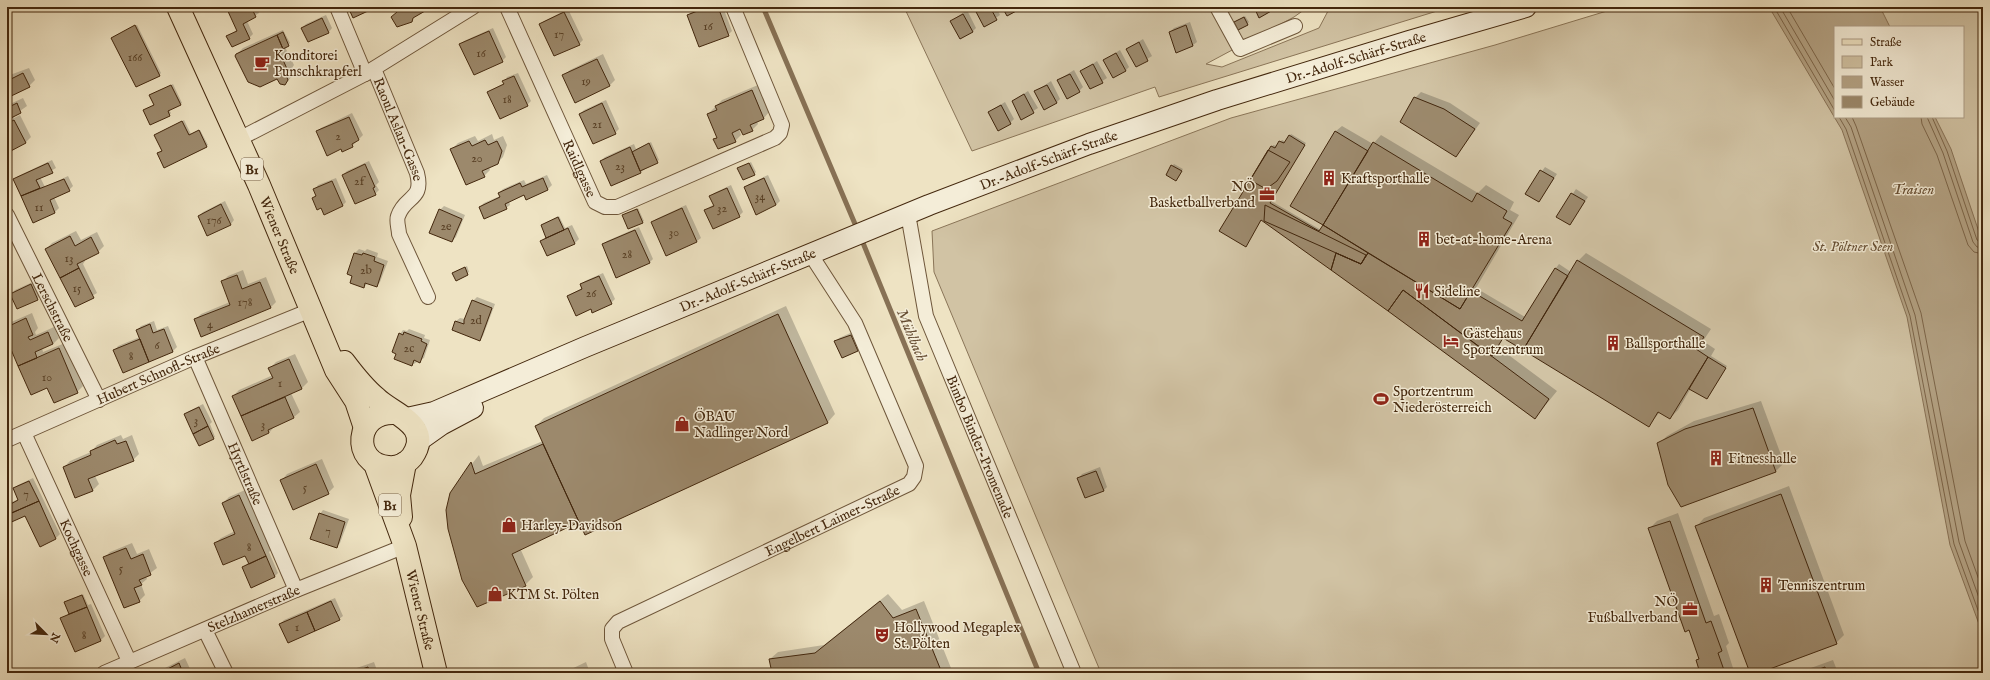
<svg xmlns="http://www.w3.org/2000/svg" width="1990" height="680" font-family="'IM FELL English',serif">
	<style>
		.green { fill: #d1c3a4; stroke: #8a7558; fill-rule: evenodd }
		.water { fill: #b4a385; stroke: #877155 }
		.shadow { fill: #0003 }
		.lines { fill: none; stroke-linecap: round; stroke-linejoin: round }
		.shore { stroke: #7c6549; stroke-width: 1 }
		.stream { stroke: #877155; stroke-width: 5 }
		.building { fill: #9c896c; stroke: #43270d }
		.street-casing { stroke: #6e563a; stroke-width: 16 }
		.secondary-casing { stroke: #43270d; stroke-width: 22 }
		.primary-casing { stroke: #43270d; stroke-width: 24 }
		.street { stroke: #f4edd8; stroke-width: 14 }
		.secondary { stroke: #f4edd8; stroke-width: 20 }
		.primary { stroke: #eee3c3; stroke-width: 22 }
		.labels { text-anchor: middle; stroke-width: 3; stroke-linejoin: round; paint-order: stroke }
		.number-label { font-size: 12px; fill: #594025 }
		.shield { fill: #f4edd8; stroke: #78624a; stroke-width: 1 }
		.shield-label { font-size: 13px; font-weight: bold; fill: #43270d }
		.poi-label { font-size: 14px; fill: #43270d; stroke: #f4edd8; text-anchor: start }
		.street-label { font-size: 14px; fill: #43270d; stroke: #f4edd8 }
		.park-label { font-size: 14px; font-style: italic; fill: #664e33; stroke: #f4edd8 }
		.water-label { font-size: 15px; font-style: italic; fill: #654c31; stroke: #f4edd8 }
	</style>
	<rect width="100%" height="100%" fill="#eee3c3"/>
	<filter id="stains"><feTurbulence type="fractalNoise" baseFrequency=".005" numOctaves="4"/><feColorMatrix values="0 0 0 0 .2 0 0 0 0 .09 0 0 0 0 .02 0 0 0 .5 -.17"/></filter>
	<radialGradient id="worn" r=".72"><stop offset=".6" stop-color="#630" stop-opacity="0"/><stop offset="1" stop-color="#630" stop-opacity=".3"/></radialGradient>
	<!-- green -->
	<path class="green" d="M904,7H1308L1294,17L1206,64L1222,67L1319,28L1328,11L1324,7H1450L1159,97L1155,87L972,151Z
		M1620,7H1983V673H1101L934,272L932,231L1231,118L1495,45ZM1835,27H1963V117H1835Z"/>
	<!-- water -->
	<path class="water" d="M1769,7H1880L1890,27H1835V117H1935L1951,149L1983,244V635L1950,545L1907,317L1842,130Z"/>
	<!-- shadow -->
	<path class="shadow" d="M228,7H257L259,13L247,21L253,34L249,38L228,36L238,29Z
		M704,7H723L732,31L728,35L688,15L692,12Z
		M977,7H996L1000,15L985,25Z
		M568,9L583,40L579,44L540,24L544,21Z
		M967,10L976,28L972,32L951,21Z
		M326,15L332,28L329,32L308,41L302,28L306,24Z
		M1245,16L1249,22L1247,24L1235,22Z
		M1190,22L1197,42L1193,45L1177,51L1170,32L1174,28Z
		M137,25L161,73L159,75L112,38Z
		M493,28L506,57L502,61L460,45L464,41Z
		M283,30L290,43L285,47L294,65L292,68L294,74L285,84L278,77L237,54L243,48Z
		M1143,39L1152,56L1136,66L1127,49Z
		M1120,50L1129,67L1125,71L1104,60Z
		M603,54L615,80L609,86L564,75L570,70Z
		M1097,61L1107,78L1091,88L1082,71Z
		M29,68L35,80L29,86L7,97V76Z
		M1074,70L1083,87L1079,91L1058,80Z
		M518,73L531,101L527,105L488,92L504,83L507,77Z
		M1051,81L1060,99L1057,102L1036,91Z
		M173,84L182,103L169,110L171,113L169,115L144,110L155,104L152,94Z
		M758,85L769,112L764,118L757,121L758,124L752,130L739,129L741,135L735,141L715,139L717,137L708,114L722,100Z
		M1028,91L1038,108L1022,118L1013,101Z
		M1421,92L1450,103L1480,123L1456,156L1415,98Z
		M23,98L27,106L13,116L14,118L20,115L31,137L25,143L7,152V103L8,105Z
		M606,100L619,129L615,133L580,114L584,110Z
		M1005,102L1014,119L1010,123L989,112Z
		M352,113L363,135L352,146L341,148L317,132L321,128Z
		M184,120L191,134L200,130L208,145L206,146L163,150L156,135Z
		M1342,126L1373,144L1381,135L1478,193L1486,185L1514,202L1510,210L1519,215L1476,288L1525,317L1556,268L1559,264L1571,272L1578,261L1586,253L1711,329L1703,341L1715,349L1711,356L1727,366L1709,396L1691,388L1678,410L1670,418L1660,412L1649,425L1504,337L1498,347L1557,391L1535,418L1262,219L1247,244L1272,147L1273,145L1277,146L1282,140L1286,142L1291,134L1306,143L1271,201L1321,230L1324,224L1291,206L1336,131Z
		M492,134L494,140L503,136L507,145L503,157L497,163L489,167L490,170L484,176L467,183L452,149L458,143L475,136L478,141Z
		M651,142L659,160L641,172L601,161L605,157L634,144L636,149Z
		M52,160L56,168L40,177L45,187L68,176L73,186L69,190L54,197L59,208L55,212L34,222L14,179L18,176Z
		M369,161L379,182L376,185L379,190L375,194L343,175L347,171Z
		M751,162L756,172L754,174L739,168Z
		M1174,164L1183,169L1178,178L1172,166Z
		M1545,167L1557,174L1539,201L1527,193Z
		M547,175L552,185L548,189L524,194L509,201L510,205L506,208L480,207L484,203L500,196L499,193L503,189L524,180L526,184Z
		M768,175L780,201L776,205L745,188L749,184Z
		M336,178L346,202L343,205L321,207L313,198L317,194L315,189L318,185Z
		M731,185L743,212L739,216L705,210L714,204L711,196L714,193Z
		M1576,189L1588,197L1570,224L1558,216Z
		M225,201L234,220L231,224L199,216L203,212Z
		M686,205L701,238L697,241L652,223L656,219Z
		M444,206L465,215L456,237L452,241L440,210Z
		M638,208L644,221L642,222L625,214Z
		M559,216L565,228L572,225L579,239L575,243L548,255L541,241L547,236L542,225Z
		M639,227L653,259L649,263L603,245L607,241Z
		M76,231L81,240L97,232L104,246L98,252L84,260L85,261L83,264L97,293L75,306L46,249L52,243Z
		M359,249L365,251L367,249L378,253L377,257L388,261L380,282L377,286L368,283L364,287L353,276L348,274L355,253Z
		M467,266L469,272L456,279L455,272Z
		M243,270L248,284L266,277L276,302L270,308L195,320L201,314L230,302L222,282L228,276Z
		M603,273L615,299L611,303L592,308L568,296L582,288L581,285L585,281Z
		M35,281L41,295L37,299L11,294L15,290Z
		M477,297L495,304L483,336L480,340L456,321L460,318L465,319L473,301Z
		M786,306L835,414L828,422L585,534L579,520L520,548L533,577L525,585L463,579L449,529L451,493L456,484L479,455L483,466L543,441L536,426L544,418Z
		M32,313L38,328L35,332L36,335L54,327L59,338L53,344L42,348L43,352L65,343L83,386L77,392L48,387L7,338V325L9,323Z
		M154,321L157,330L168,326L177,347L173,351L123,371L115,350L118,346L140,337L137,330L141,326Z
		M409,329L425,335L424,338L430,340L424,358L412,365L400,334L403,330L407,331Z
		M855,331L862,347L858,350L836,342L839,338Z
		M295,354L308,382L302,388L291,393L300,412L294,417L274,427L269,433L252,440L233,396L239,390L273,375L270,368L276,362Z
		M1761,401L1784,463L1776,471L1659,444L1667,436L1694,421Z
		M203,404L212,422L210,424L215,437L199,445L185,414L189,411Z
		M121,435L123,439L132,435L139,454L133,460L95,476L99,484L93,490L64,467L70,461L91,452L97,445Z
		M322,459L334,487L328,493L282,480L287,474Z
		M1100,467L1107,487L1103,491L1079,478L1082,474Z
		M33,478L60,534L56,538L40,545L26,515L7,523V504L19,499L14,489L18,485Z
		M1789,486L1844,635L1836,643L1756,673H1751L1697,526L1704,518Z
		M245,490L271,550L269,552L278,573L274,577L243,567L249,562L245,554L215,543L221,538L235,531L223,503L229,497Z
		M323,510L349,519L340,543L336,547L320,514Z
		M1678,513L1714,616L1719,614L1729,643L1726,646L1733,668L1729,673H1702L1697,660L1700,657L1649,529L1657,521Z
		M132,543L137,554L149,549L157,568L146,576L147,579L141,584L145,595L139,601L104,558L110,552Z
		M83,594L88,605L91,604L105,636L101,640L76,651L62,618L69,613L65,602Z
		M888,594L902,610L924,601L953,673H763L772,669L770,659L778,652L824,645Z
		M335,598L343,616L339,619L280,624L284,620Z
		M185,658L192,673H156L157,672Z
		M7,659L10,660L7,669Z
		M1833,660L1838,673H1797Z
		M374,662L378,673H346L348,671Z
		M586,662L590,673H563Z"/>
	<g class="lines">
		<!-- shore -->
		<path class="shore" d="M1774,7L1835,111
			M1780,7L1835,101
			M1787,7L1835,89
			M1839,117L1846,129L1910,316L1954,544L1983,624
			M1845,117L1851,127L1915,315L1959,542L1983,609
			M1852,117L1856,126L1921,313L1965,541L1983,591
			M1921,117L1922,124L1937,155L1968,245L1974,252L1983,254
			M1927,117L1943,153L1973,242L1977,247L1983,248
			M1932,117L1947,151L1977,240L1983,243"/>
		<!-- stream -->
		<path class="stream" d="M763,7L858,231
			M861,238L1039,673"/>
	</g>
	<!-- building -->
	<path class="building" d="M226,7H251L256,17L243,24L250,39L232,47L226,36L237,31Z
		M348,7H366L368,11L353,18Z
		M398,7H426L425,11L413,18L412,22L397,27L391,17L397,12Z
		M708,7H718L729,36L699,47L687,15Z
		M976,7H990L997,20L984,27L974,8Z
		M1002,7H1019L1020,9L1007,16Z
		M1254,7H1271L1273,10L1259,18Z
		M564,12L580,45L554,56L539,24Z
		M963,14L973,32L960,39L950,21Z
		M1244,17L1248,25L1238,30L1234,22Z
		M322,18L329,33L308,42L301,28Z
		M135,25L160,76L136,87L111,38Z
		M1186,25L1193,46L1176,53L1169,32Z
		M489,31L503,62L474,75L459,44Z
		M283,32L289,46L283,49L277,35Z
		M277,35L283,49L279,51L288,71L286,75L288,80L285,85L280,84L277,79L260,87L248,82L235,56L236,54Z
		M1139,42L1148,61L1136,67L1126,49Z
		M1116,53L1126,71L1113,78L1103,60Z
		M597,59L610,86L575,103L562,75Z
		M1093,64L1103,83L1090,89L1080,71Z
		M23,73L30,87L7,98V78L10,77L11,79Z
		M1070,74L1080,92L1067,99L1057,80Z
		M514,76L528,106L500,119L487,92L504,84L502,81Z
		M171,85L181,105L168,111L170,116L150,125L143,110L154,105L149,95Z
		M1047,85L1057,103L1044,110L1034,91Z
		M752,90L764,119L750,125L753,131L743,135L740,129L732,133L736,142L718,149L713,139L717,138L707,114L717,110L715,106Z
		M1024,94L1034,113L1021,120L1012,101Z
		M1414,97L1444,109L1475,129L1456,157L1400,122Z
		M17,103L21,113L7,120V108Z
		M602,103L616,134L593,144L579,114Z
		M1001,105L1011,124L998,131L988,112Z
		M349,117L359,140L352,144L353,147L342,152L341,149L327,156L316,131Z
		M7,120L8,123L14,120L26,143L7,153Z
		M182,121L189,135L199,130L207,147L164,168L157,153L162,151L154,135Z
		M1335,131L1368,151L1323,225L1290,206Z
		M1289,135L1305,145L1270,203L1319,231L1323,225L1368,253L1361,264L1336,253L1331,270L1261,220L1246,247L1219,231L1271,146L1275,148L1279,141L1284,143Z
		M485,140L488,145L497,141L502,151L498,164L482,171L485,177L466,185L450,149L469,141L472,146Z
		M1373,142L1472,202L1477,193L1507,211L1503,218L1512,223L1460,309L1323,225Z
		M649,143L658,163L640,171L632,152Z
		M630,147L641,173L611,186L600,161Z
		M1268,150L1290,162L1277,181L1266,189L1250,180Z
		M48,163L53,173L36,180L40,188L21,196L13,179Z
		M749,163L755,175L743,180L737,168Z
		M365,164L375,187L373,188L376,195L355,204L342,175Z
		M1171,165L1182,171L1176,181L1166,175Z
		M1540,170L1554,178L1539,202L1525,194Z
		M543,178L548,190L526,200L524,195L505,204L507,209L484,219L479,207L500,197L498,193L520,183L522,187Z
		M764,178L776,205L756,215L744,187Z
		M64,179L70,191L50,200L55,213L33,223L21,196Z
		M332,181L343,206L324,215L321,208L317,210L312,198L316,196L313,189Z
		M727,188L740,217L713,229L704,210L714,206L709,196Z
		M1571,193L1585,201L1570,225L1556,217Z
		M221,204L231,225L207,236L198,216Z
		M1265,205L1366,255L1361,264L1264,221Z
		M682,208L697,242L666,256L651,222Z
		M439,209L462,219L452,242L429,233Z
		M637,209L643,223L628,229L622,215Z
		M558,217L564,230L546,238L541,225Z
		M568,228L575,244L547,256L540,241Z
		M635,230L650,263L616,278L602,244Z
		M70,236L75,246L91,237L99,253L77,264L79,268L60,278L45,249Z
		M354,253L362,255L363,253L375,257L374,261L384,265L377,287L365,283L364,288L350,283L352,276L347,274Z
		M1336,253L1361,264L1368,253L1460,309L1471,291L1522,321L1555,268L1568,276L1523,350L1503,338L1492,356L1403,290L1388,311L1331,270Z
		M1577,260L1704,337L1696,349L1708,357L1670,419L1658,412L1649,427L1523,350Z
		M465,267L468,275L456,281L452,273Z
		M79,268L94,298L75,307L60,278Z
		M237,275L242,289L260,282L271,308L201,337L194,319L230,305L221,281Z
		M599,276L612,304L592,313L591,309L576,316L567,296L582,289L580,284Z
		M31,284L38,300L17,309L10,294Z
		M1403,290L1549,399L1535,419L1388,311Z
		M472,300L492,308L480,341L452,330L455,321L464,324V320Z
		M778,314L828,423L585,535L535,426Z
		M26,318L33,335L28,337L30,340L48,332L53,344L35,352L37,358L18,366L7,340V327Z
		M150,324L153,333L164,329L173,352L149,362L136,330Z
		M404,332L422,339L421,341L427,344L420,363L414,360L412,366L394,359L396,354L392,352L399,333L403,335Z
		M851,335L858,351L842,358L834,341Z
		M140,339L149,362L123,373L113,350Z
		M59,348L78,393L54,403L47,388L31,395L18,366Z
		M1708,357L1726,368L1707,399L1689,389Z
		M289,359L302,389L241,416L232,396L273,378L268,368Z
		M285,397L294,418L268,430L269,433L252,441L241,416Z
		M199,407L208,426L193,434L184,414Z
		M1753,408L1776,472L1681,507L1668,485L1657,443L1685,429Z
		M208,426L214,439L199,446L193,434Z
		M115,440L117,444L126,441L134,461L88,479L93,491L75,498L63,467L91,455L90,451Z
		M543,444L579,522L512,554L526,586L477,607L462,580L448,529L446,510L450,493L471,462L475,474Z
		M316,464L329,494L293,510L280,480Z
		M1096,471L1104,491L1085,498L1077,478Z
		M29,481L39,501L7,515V506L18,500L13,488Z
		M1781,494L1837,644L1759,673H1750L1695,526Z
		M239,495L266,556L249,564L245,556L223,565L214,543L235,534L222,503Z
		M39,501L56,539L40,547L25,516L7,524V515Z
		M319,513L345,522L337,548L310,539Z
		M1670,521L1706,623L1711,621L1722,651L1718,653L1725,673H1700L1696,660L1699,659L1689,630L1685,632L1648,528Z
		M126,548L131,559L143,554L151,575L139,580L142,585L134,588L140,602L124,608L103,557Z
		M266,556L275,577L251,588L242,567Z
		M82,595L87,607L69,614L64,602Z
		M331,601L340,620L315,631L307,612Z
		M880,601L893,618L916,609L942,673H772L769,659L815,653Z
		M87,607L101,641L75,652L60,618Z
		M307,612L315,631L288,643L279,624Z
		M179,663L183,673H160Z
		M368,667L370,673H351Z
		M1825,667L1827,673H1809Z"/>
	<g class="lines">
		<!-- street casing -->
		<g class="street-casing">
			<g id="street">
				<path d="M337,7L365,74"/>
				<path id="s1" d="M507,7L595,202L605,207H617L775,138L780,133L782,125L733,7"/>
				<path d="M1217,7L1240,49L1295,26"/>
				<path id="s2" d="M374,69L417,173C424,201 405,195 398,216C396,221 399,229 399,234L428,297"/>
				<path d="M239,139L365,74L473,7"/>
				<path id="s3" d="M908,214L926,316L1074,673"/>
				<path id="s4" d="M7,215L99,400"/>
				<path id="s5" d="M195,357L296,590"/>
				<path id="s6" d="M24,433L129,661"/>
				<path id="s7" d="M7,440L195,357L311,310"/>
				<path d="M205,630L226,673"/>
				<path id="s8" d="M104,673L296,590L405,546"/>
				<path id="s9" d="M626,673L612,639V629L618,622L909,484L914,477L916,466L855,323L811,255"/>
			</g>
		</g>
		<!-- secondary casing -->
		<g class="secondary-casing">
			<g id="secondary">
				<path id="s10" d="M407,418L434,412L585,347L929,205L1089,144L1217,100L1409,41L1526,7"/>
				<path d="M417,442L441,425L473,408"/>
			</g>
		</g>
		<!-- primary casing -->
		<g class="primary-casing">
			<g id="primary">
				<path id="s11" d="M178,7L259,185L336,370L356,401L365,428"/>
				<path d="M344,362C353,374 364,388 376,398C392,414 434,425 412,457C406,464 397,468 388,467C351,464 354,410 396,413"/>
				<path id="s12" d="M375,464L405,546L436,673"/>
				<path d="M401,517L399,495L405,463"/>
			</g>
		</g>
		<!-- street -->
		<use href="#street" class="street"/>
		<!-- secondary -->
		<use href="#secondary" class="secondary"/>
		<!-- primary -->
		<use href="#primary" class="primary"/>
	</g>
	<!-- icons -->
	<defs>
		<g id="cafe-bare" transform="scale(1.2)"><path d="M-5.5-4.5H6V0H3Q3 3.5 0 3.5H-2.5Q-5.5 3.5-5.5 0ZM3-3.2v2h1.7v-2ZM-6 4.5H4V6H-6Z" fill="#8f2418" stroke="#f4edd8" stroke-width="2.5" paint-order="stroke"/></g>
		<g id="building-bare" transform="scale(1.2)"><path d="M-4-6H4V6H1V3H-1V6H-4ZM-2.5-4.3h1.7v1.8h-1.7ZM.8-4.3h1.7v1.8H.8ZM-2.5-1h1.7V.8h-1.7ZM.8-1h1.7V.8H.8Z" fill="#8f2418" stroke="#f4edd8" stroke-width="2.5" paint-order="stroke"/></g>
		<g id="office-bare" transform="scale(1.2)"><path d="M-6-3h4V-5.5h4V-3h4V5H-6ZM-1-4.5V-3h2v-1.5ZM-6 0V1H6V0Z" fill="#8f2418" stroke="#f4edd8" stroke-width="2.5" paint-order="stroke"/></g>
		<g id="restaurant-bare" transform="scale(1.2)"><path d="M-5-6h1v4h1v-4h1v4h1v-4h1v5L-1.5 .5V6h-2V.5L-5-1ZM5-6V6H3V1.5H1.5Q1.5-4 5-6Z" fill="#8f2418" stroke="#f4edd8" stroke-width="2.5" paint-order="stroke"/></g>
		<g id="hotel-bare" transform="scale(1.2)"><path d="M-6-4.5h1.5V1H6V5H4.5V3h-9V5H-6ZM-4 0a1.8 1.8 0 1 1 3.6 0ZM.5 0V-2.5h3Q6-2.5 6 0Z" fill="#8f2418" stroke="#f4edd8" stroke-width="2.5" paint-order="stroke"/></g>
		<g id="stadium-bare" transform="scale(1.2)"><path d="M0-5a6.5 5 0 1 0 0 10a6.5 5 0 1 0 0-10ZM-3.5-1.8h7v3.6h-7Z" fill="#8f2418" stroke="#f4edd8" stroke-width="2.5" paint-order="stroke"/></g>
		<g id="shop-bare" transform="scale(1.2)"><path d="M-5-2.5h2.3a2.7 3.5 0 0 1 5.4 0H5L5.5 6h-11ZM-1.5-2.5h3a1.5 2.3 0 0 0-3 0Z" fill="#8f2418" stroke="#f4edd8" stroke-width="2.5" paint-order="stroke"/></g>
		<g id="theatre-bare" transform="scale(1.2)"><path d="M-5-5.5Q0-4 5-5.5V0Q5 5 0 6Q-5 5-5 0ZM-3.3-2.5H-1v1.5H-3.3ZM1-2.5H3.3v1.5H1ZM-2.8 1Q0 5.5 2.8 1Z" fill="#8f2418" stroke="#f4edd8" stroke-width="2.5" paint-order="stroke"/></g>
	</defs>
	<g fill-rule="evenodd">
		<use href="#cafe-bare" x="262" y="63"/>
		<use href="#building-bare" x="1329" y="178"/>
		<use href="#office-bare" x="1267" y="194"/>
		<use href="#building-bare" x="1424" y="239"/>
		<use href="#restaurant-bare" x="1422" y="291"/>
		<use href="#hotel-bare" x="1451" y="341"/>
		<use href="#building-bare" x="1613" y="343"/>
		<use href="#stadium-bare" x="1381" y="399"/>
		<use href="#shop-bare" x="682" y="424"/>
		<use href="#building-bare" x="1716" y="458"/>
		<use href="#shop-bare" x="509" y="525"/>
		<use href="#building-bare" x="1766" y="585"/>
		<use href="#shop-bare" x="495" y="594"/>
		<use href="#office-bare" x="1690" y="609"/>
		<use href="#theatre-bare" x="882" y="635"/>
	</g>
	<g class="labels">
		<!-- number labels -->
		<g class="number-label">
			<text x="708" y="30">16</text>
			<text x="559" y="38">17</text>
			<text x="481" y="57">16</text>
			<text x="135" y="61">166</text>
			<text x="586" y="85">19</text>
			<text x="507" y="103">18</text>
			<text x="597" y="128">21</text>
			<text x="338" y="140">2</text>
			<text x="477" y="162">20</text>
			<text x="620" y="170">23</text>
			<text x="359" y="185">2f</text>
			<text x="760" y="200">34</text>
			<text x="39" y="211">11</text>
			<text x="722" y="212">32</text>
			<text x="214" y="224">176</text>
			<text x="446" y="230">2e</text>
			<text x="674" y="236">30</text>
			<text x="627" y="258">28</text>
			<text x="69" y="262">13</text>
			<text x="366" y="274">2b</text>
			<text x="77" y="292">15</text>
			<text x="591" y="297">26</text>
			<text x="245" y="306">178</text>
			<text x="476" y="324">2d</text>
			<text x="210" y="328">4</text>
			<text x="157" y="349">6</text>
			<text x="409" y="352">2c</text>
			<text x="131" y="360">8</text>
			<text x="47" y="381">10</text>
			<text x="280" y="387">1</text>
			<text x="196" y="424">3</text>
			<text x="263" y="428">3</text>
			<text x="305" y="491">5</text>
			<text x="26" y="498">7</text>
			<text x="328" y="535">7</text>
			<text x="249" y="551">8</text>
			<text x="121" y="572">5</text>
			<text x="297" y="631">1</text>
			<text x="84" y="639">8</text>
		</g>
		<!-- shield labels -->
		<g class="shield">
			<rect x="241" y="158" width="22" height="22" rx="3"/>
			<rect x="379" y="494" width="22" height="22" rx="3"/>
		</g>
		<g class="shield-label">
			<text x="252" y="174">B1</text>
			<text x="390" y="510">B1</text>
		</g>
		<!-- poi labels -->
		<g class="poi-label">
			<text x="274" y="60">Konditorei<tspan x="274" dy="16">Punschkrapferl</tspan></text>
			<text x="1341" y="183">Kraftsporthalle</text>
			<text x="1255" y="191" text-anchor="end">NÖ<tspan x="1255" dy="16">Basketballverband</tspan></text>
			<text x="1436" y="244">bet-at-home-Arena</text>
			<text x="1434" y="296">Sideline</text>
			<text x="1463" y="338">Gästehaus<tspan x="1463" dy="16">Sportzentrum</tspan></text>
			<text x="1625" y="348">Ballsporthalle</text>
			<text x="1393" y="396">Sportzentrum<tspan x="1393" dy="16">Niederösterreich</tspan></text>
			<text x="694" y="421">ÖBAU<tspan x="694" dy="16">Nadlinger Nord</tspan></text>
			<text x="1728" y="463">Fitnesshalle</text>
			<text x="521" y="530">Harley-Davidson</text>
			<text x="1778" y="590">Tenniszentrum</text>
			<text x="507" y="599">KTM St. Pölten</text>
			<text x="1678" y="606" text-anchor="end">NÖ<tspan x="1678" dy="16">Fußballverband</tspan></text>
			<text x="894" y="632">Hollywood Megaplex<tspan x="894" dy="16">St. Pölten</tspan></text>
		</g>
		<!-- street labels -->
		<g class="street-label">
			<text dy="5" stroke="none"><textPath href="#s10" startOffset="1016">Dr.-Adolf-Schärf-Straße</textPath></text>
			<text dy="5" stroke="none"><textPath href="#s2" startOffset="65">Raoul Aslan-Gasse</textPath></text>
			<text dy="5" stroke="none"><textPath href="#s10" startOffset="692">Dr.-Adolf-Schärf-Straße</textPath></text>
			<text dy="5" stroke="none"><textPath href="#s1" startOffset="177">Raidlgasse</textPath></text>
			<text dy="5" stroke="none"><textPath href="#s11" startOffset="250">Wiener Straße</textPath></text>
			<text dy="5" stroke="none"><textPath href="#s10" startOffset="368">Dr.-Adolf-Schärf-Straße</textPath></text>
			<text dy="5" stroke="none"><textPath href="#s4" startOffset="103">Lerschstraße</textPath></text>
			<text dy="5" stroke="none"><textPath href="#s7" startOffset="165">Hubert Schnofl-Straße</textPath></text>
			<text dy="5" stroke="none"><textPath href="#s3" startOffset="245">Bimbo Binder-Promenade</textPath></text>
			<text dy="5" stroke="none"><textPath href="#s5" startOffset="127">Hyrtlstraße</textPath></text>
			<text dy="5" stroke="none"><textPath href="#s9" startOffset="293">Engelbert Laimer-Straße</textPath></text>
			<text dy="5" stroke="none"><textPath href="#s6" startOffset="126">Kochgasse</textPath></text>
			<text dy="5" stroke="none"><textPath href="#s8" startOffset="163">Stelzhamerstraße</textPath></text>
			<text dy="5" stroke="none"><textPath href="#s12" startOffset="153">Wiener Straße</textPath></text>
		</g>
		<!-- park labels -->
		<g class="park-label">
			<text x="1853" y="251">St. Pöltner Seen</text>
		</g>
		<!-- water labels -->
		<g class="water-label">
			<text x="1913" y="194">Traisen</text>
			<text transform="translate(912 335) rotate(67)" y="5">Mühlbach</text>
		</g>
	</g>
	<!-- margin -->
	<rect width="1990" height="680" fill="none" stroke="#eee3c3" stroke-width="24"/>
	<rect x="8" y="8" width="1974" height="664" fill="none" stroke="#43270d" stroke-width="2"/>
	<rect x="12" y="12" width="1966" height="656" fill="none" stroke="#43270d"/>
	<!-- legend -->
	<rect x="1834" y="26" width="130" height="92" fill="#f4edd8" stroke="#ad9e87"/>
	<rect x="1842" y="39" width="20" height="6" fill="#eee3c3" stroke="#ad9e87"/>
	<text x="1870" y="46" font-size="12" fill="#43270d">Straße</text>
	<rect x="1842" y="56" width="20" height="12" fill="#d1c3a4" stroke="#ad9e87"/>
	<text x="1870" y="66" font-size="12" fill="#43270d">Park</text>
	<rect x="1842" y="76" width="20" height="12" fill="#b4a385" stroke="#ad9e87"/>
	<text x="1870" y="86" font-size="12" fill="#43270d">Wasser</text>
	<rect x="1842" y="96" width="20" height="12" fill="#9c896c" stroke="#ad9e87"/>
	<text x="1870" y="106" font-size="12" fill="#43270d">Gebäude</text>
	<!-- north arrow -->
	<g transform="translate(46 634) rotate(114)" stroke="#f4edd8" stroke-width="3" paint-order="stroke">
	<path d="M0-3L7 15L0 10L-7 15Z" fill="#43270d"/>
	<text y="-6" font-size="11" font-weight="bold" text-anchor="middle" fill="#43270d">N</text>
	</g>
	<rect width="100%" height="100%" filter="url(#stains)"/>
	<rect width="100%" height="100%" fill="url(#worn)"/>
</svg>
